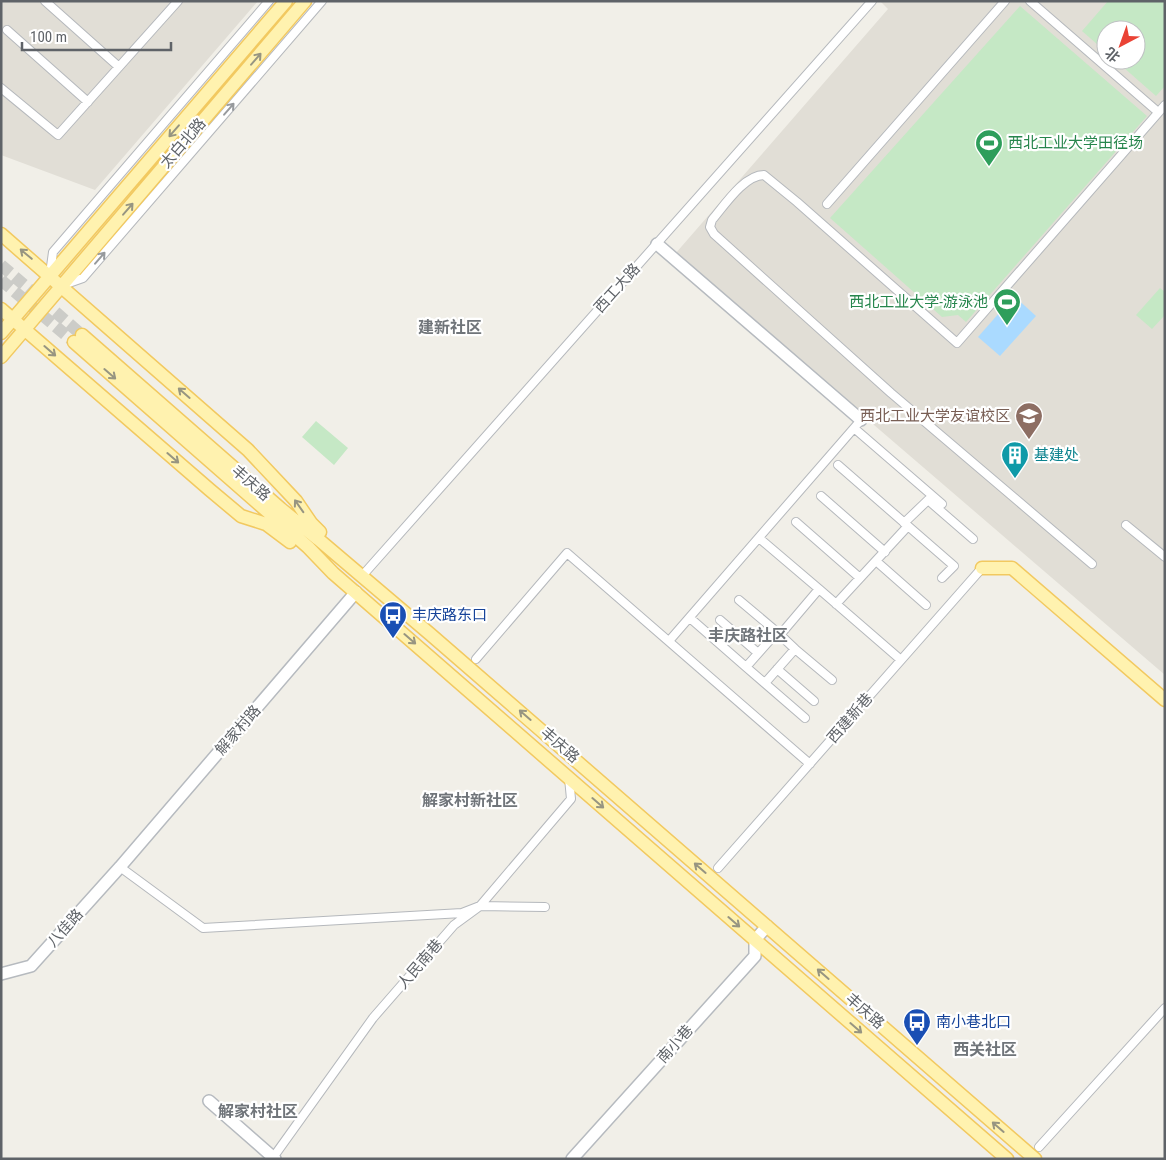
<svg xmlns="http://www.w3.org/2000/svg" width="1166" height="1160" font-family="'Roboto Condensed','Noto Sans SC',sans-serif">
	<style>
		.education { fill: #e1ded6; fill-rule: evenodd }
		.green { fill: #c5e8c5 }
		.water { fill: #aadaff }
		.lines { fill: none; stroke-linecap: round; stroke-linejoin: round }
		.primary-tunnel { stroke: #ccccc8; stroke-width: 12; stroke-dasharray: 12 6; stroke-linecap: butt }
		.street-casing { stroke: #b5b8bc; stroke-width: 10 }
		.secondary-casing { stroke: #b6babf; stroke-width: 14 }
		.primary-casing { stroke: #f2c960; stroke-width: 15 }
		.street { stroke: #fff; stroke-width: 8 }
		.secondary { stroke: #fff; stroke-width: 11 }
		.primary { stroke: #fff2af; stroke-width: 12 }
		.oneway { stroke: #979581 }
		.oneway2 { stroke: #979a9d }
		.labels { text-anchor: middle; stroke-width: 4.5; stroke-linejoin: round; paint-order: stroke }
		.street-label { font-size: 15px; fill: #5f6368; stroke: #fff }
		.leisure-label { font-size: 15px; fill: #27864d; stroke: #fff; text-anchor: start }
		.education-label { font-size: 15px; fill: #785e54; stroke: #fff; text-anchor: end }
		.culture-label { font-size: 15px; fill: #0d838f; stroke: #fff; text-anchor: start }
		.transit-label { font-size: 15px; fill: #164399; stroke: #fff; text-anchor: start }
		.neighbourhood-label { font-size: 16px; font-weight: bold; fill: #70757a; stroke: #fff }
	</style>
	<rect width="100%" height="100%" fill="#f1efe8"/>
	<!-- education -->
	<path class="education" d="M1,1H258L95,190L1,155Z
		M880,1H1165V675L675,254L888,9ZM1106,30H1136V60H1106Z"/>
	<!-- green -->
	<path class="green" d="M1108,1H1165V86L1156,96L1115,60H1136V30H1106V52L1082,31Z
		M1020,6L1147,116L966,322L958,315L942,317L830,218Z
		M1160,288L1165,292V315L1152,329L1136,315Z
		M316,421L348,448L334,465L302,437Z"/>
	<!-- water -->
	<path class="water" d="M1014,296L1036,316L1000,356L978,337Z"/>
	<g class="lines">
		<!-- primary-tunnel -->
		<path class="primary-tunnel" d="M1,265L82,335
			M1,280L74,342"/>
		<!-- street casing -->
		<g class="street-casing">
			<path id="street" d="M45,1L119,67
				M1030,1L1158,112
				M7,30L88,102
				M1,88L58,135L178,1
				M827,204L1005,1
				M50,274L53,252L269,1
				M66,284L83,278L322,1
				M854,428L942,504
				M821,496L885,552
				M796,522L860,578
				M904,523L928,500L973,539
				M1126,525L1165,557
				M908,526L954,566L942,578
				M759,538L819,589L780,635
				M876,561L926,605
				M1092,564L891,393L714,234L710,227L712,220C724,206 744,175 764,175L797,202L957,343L1165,105
				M362,576L872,1
				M819,589L901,660
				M739,600L777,632
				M836,604L908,526L838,465
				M690,618L746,667
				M720,620L758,653
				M669,641L861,420
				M795,649L832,680
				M476,659L567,553L810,764
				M777,669L814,701
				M765,683L795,649L777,632L746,667L805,718
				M120,867L203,928L462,913L480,906L545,907
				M718,868L982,568
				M1039,1147L1165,1008
				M272,1159L373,1018L454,925L480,906L571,799L569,778"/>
		</g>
		<!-- secondary casing -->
		<g class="secondary-casing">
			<path id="secondary" d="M657,244L861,420
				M1,974L31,966L120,867L356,592
				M209,1101L275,1159
				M572,1159L755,956V940L767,926"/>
		</g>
		<!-- primary casing -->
		<g class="primary-casing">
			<path id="primary" d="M1,234L248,450L296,501L311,523L320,532
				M1,309L210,490L241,516L266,524L290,542
				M1,333L286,1
				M82,335L281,509L318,539L430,634L1035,1159
				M74,342L308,547L333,573L1007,1159
				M1,357L305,1
				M982,568H1012L1165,700"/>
		</g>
		<!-- street -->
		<use href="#street" class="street"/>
		<!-- secondary -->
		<use href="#secondary" class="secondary"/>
		<!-- primary -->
		<use href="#primary" class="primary"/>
	</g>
	<!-- one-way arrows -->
	<defs><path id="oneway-shaft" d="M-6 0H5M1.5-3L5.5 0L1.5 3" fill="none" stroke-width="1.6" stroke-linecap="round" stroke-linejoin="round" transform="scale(1.25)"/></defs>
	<g class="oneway">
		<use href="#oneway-shaft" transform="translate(256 59) rotate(-49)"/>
		<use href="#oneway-shaft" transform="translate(174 131) rotate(131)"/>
		<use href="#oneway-shaft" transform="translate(128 209) rotate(-49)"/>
		<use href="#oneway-shaft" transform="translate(26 254) rotate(-140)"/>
		<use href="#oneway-shaft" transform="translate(50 351) rotate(41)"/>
		<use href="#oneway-shaft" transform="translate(110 374) rotate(41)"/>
		<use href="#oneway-shaft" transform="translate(184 393) rotate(-139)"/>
		<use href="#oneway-shaft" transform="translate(173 458) rotate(41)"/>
		<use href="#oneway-shaft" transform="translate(299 506) rotate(-125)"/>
		<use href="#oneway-shaft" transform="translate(410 639) rotate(41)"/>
		<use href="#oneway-shaft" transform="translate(525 715) rotate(-139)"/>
		<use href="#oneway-shaft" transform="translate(598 803) rotate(41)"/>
		<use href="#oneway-shaft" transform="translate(700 868) rotate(-139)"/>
		<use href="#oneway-shaft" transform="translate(734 922) rotate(41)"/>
		<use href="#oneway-shaft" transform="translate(823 974) rotate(-139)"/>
		<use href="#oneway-shaft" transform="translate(856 1028) rotate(41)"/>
		<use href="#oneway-shaft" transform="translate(998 1127) rotate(-139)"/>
	</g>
	<g class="oneway2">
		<use href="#oneway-shaft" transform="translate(229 109) rotate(-49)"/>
		<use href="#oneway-shaft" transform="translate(100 258) rotate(-49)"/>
	</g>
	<!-- icons -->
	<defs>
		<g id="stadium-pin" transform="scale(1.4375)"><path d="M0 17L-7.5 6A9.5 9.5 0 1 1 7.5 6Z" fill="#2e9e5b" stroke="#fff"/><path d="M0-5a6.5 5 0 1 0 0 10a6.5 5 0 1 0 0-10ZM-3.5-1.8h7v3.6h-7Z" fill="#fff"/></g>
		<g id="university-pin" transform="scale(1.4375)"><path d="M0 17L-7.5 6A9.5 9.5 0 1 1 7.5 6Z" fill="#8d6e63" stroke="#fff"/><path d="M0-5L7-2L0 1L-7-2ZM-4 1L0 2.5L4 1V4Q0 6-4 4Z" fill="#fff"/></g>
		<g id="building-pin" transform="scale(1.4375)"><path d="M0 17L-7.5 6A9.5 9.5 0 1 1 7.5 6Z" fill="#0f9aa8" stroke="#fff"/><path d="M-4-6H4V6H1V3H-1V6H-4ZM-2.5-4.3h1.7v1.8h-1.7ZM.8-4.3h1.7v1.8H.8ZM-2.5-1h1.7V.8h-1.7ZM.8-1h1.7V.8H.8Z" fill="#fff"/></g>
		<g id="bus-pin" transform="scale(1.4375)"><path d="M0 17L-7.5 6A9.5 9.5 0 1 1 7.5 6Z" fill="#1a4fb4" stroke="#fff"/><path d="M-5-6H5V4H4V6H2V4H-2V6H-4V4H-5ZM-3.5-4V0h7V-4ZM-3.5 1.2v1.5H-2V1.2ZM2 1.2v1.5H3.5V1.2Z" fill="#fff"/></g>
	</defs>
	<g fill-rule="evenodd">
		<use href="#stadium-pin" x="989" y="143"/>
		<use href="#stadium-pin" x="1007" y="302"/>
		<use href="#university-pin" x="1029" y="416"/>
		<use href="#building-pin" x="1015" y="455"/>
		<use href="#bus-pin" x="393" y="615"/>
		<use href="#bus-pin" x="917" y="1022"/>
	</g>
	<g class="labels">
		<!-- street labels -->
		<g class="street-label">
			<text transform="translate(183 143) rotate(-49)" y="5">太白北路</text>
			<text transform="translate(617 288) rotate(-48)" y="5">西工大路</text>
			<text transform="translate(251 483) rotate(41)" y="5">丰庆路</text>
			<text transform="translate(850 718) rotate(-49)" y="5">西建新巷</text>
			<text transform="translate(238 730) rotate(-49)" y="5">解家村路</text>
			<text transform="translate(560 745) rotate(41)" y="5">丰庆路</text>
			<text transform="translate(65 928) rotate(-48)" y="5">八佳路</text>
			<text transform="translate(420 964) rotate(-49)" y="5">人民南巷</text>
			<text transform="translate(865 1011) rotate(41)" y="5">丰庆路</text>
			<text transform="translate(675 1044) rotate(-48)" y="5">南小巷</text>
		</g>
		<!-- leisure labels -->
		<g class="leisure-label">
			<text x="1008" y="148">西北工业大学田径场</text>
			<text x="988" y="307" text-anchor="end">西北工业大学-游泳池</text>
		</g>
		<!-- education labels -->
		<g class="education-label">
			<text x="1010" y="421">西北工业大学友谊校区</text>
		</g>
		<!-- culture labels -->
		<g class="culture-label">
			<text x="1034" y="460">基建处</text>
		</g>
		<!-- transit labels -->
		<g class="transit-label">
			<text x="412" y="620">丰庆路东口</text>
			<text x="936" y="1027">南小巷北口</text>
		</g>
		<!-- neighbourhood labels -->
		<g class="neighbourhood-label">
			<text x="450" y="333">建新社区</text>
			<text x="748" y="641">丰庆路社区</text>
			<text x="470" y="806">解家村新社区</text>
			<text x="985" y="1055">西关社区</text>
			<text x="258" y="1117">解家村社区</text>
		</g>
	</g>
	<!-- border -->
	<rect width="1166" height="1160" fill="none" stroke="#5f6368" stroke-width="5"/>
	<!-- north arrow -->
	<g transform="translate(1121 45) rotate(221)"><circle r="24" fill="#ffffff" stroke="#bfc1c3"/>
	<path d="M0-4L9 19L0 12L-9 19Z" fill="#ea4335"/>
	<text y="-8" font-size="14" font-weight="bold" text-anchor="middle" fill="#5f6368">北</text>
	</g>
	<!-- scale -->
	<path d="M22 42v8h149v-8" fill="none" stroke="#5f6368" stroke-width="2.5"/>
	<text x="30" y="42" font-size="15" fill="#5f6368" stroke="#ffffff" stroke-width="4" paint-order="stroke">100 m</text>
</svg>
